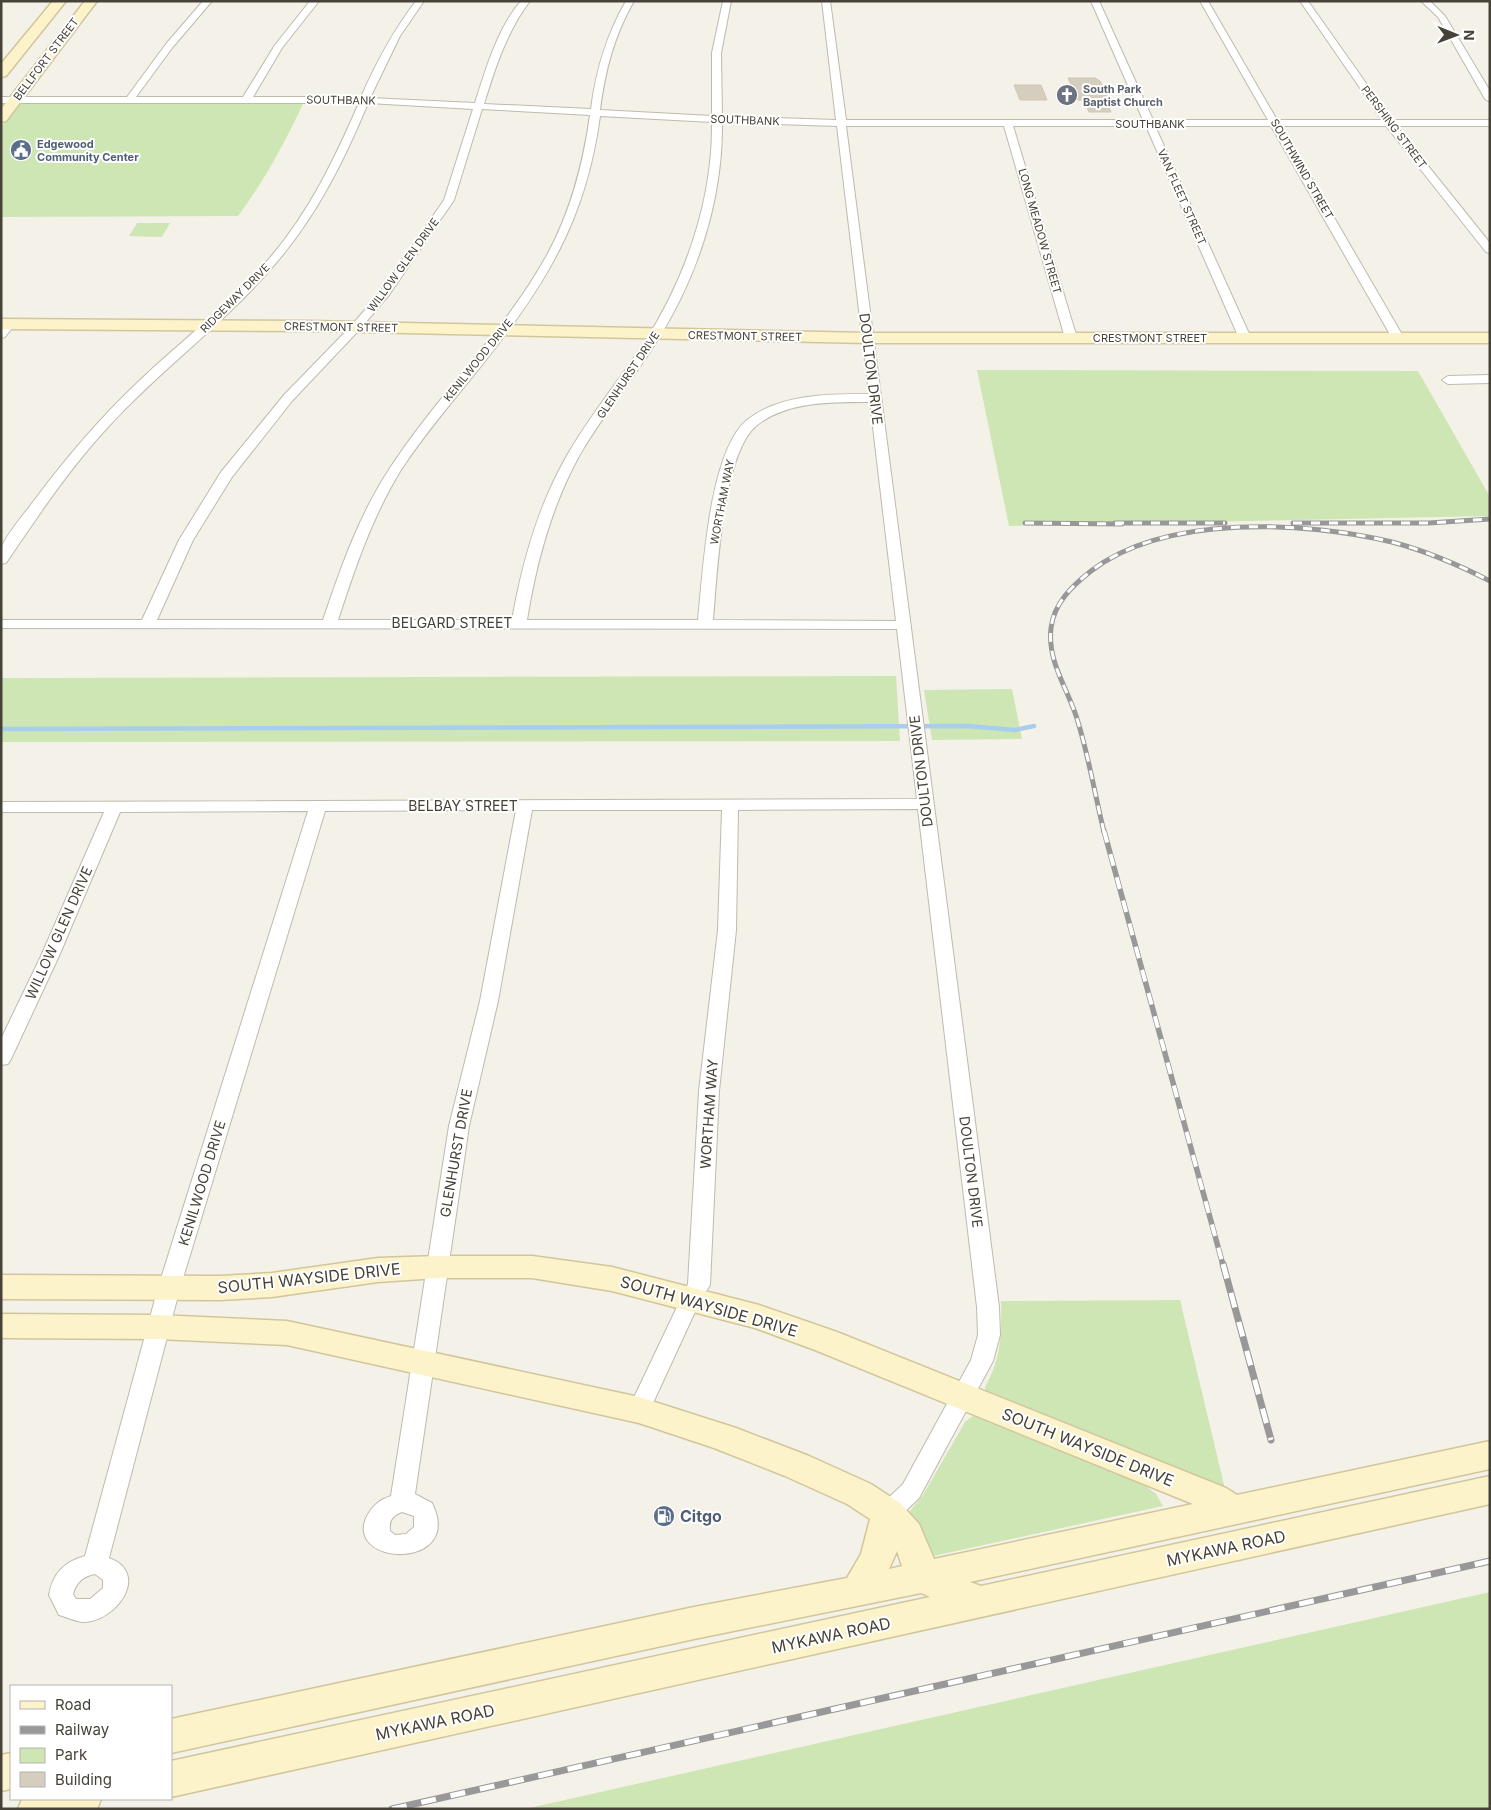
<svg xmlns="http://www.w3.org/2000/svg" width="1491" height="1810" font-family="Inter,sans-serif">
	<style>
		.green { fill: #cde6b4 }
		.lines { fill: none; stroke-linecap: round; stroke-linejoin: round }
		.stream { stroke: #a9ceed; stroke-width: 4.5 }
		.building { fill: #d5cebf; stroke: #d0c6b3 }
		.street-casing { stroke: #bfbaac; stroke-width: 2 }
		.secondary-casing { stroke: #d1c69b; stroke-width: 3 }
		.street { fill: #fff; fill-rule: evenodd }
		.secondary { fill: #fcf3cb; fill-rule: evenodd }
		.rail-far2-casing { stroke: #989898; stroke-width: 5 }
		.rail-far1-casing { stroke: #989898; stroke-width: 5.5 }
		.rail-casing { stroke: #989898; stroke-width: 7 }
		.rail-far2 { stroke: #fff; stroke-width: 3; stroke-dasharray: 9; stroke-linecap: butt }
		.rail-far1 { stroke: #fff; stroke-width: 4; stroke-dasharray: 12; stroke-linecap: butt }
		.rail { stroke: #fff; stroke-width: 5; stroke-dasharray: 15; stroke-linecap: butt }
		.labels { text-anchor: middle; stroke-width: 4; stroke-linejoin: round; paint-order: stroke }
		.far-street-label { font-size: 11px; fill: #474238; stroke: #fff }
		.far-worship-label { font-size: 11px; font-weight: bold; fill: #5b616d; stroke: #fff; text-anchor: start }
		.far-service-label { font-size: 11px; font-weight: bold; fill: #4e5e75; stroke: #fff; text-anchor: start }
		.street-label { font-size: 14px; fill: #474238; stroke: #fff }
		.near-street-label { font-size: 16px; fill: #474238; stroke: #fff }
		.near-service-label { font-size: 16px; font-weight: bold; fill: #4e5e75; stroke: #fff; text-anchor: start }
	</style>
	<rect width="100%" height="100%" fill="#f4f1e9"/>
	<!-- green -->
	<path class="green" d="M25,102H304C285,142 265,180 238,216L1,217V127L19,103Z
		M137,223H170L162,237L129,236Z
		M977,370L1418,371L1490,497V516L1009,526Z
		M896,676L900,741L1,742V678Z
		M1012,689L1022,739L932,740L924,690Z
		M1180,1300L1225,1489L986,1393L985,1387C1001,1359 1002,1333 1001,1301Z
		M974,1415L1142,1483L1156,1494L1163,1506L933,1556L923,1552L910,1511L923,1495L965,1422Z
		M1490,1592V1809H525Z"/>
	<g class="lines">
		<!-- stream -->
		<path class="stream" d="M1,729L967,726L1015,730L1034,726"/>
	</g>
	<!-- building -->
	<path class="building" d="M1068,78H1095L1100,81L1109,100H1105L1111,112H1089L1084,100H1078Z
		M1014,85H1041L1047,100H1020Z"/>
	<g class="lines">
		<!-- street casing -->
		<g class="street-casing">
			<path id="street" d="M203,1H212L172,48L136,97H243L275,45L310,1H319L282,48L253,97H361C376,63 393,31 416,1H424L400,36L370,98L475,103C485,71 498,27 521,1H530C507,31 495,68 484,104L591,109C596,70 606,36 626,1H634C614,36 605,71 600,110L712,116V53L723,1H731L721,53L722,116L836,120L822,1H830L846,120H1143L1091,1H1099L1153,120H1268L1200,1H1208L1277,120H1382L1300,1H1308L1392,120H1490V126H1396L1490,243V253L1486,252L1386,126H1281L1404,338L1398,342L1392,338L1271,126H1155L1251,338L1245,342L1239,338L1146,126H1013L1077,338L1071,342L1065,338L1004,126H846L999,1307L1000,1335L993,1361L919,1498L896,1520L888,1523L880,1520L876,1513L880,1506L903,1484L971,1360L978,1335L977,1307L918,809L738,810L736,930L719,1091L710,1285L700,1301L647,1416L639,1419L631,1416L628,1410L688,1284L699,1091L718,930L722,810H532L498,1001L469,1126L415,1494L432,1503C465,1570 346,1567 366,1518C372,1506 379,1500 391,1496L449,1126L480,1001L516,810L325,811L180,1288L109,1558C151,1573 116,1623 82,1622C75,1621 66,1617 59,1615L49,1595C53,1573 64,1562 85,1556L158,1288L308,811L120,812L59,956L11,1059L8,1064L1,1065V1039L41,956L104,812H1V802L917,799L897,629L1,628V620H142L179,540L221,472L284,395L352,325L381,291L444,200L473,109L368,103C344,161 317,215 276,263C226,323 161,369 108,427C69,469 38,516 6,563L1,564C1,560 0,553 1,549C5,536 25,513 33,502C65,459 99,419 138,382C181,341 229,305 268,260C309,213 334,160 359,103H1V97H127L166,44ZM482,109L590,115C583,165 571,211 547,255C504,333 438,394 390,468C359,515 341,567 323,620H157L193,540L232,477L292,401L360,329L389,295L454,200ZM600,116L712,122C713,199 686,278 644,343C618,382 588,418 565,459C537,509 522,564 512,620H338C355,568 372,517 401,470C425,433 454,400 482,365C546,284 586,220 600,116ZM722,122L837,126L869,394C830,394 779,394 747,420C709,451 703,572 698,620H527C536,564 551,508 578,458C601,417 632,381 657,341C698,276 723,199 722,122ZM870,402L896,621L713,620C717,576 722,455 756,426C786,401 833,402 870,402ZM402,1512L414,1516V1527L406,1534L395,1535L390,1531C389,1520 392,1516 402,1512ZM95,1574L103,1580V1588L90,1599H76L73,1594C76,1582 84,1576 95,1574Z
				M1421,1H1430L1445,16L1490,91V102L1485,99L1438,17Z
				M9,321L15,324L5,337L1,338V327Z
				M1490,375V383L1448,384L1442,380L1448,376Z"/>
		</g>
		<!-- secondary casing -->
		<g class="secondary-casing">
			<path id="secondary" d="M53,1H66L6,76L1,77V64Z
				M85,1H97L6,121L1,122V109Z
				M1,319L311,321L867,333H1490V343H867L311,331L1,329Z
				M438,1256H532L612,1267L759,1305L837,1332L1226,1488L1237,1495L1490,1441V1469L970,1582L981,1586L1490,1476V1504L171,1797V1761L930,1597L921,1593L694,1639L171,1753V1719L694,1607L847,1578L861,1554L870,1519L847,1504L785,1476L714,1448L639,1423L287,1345L158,1339L1,1338V1314L158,1315L287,1321L639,1397L736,1428L809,1456L871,1484L900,1503L919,1524L934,1559L1193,1504L815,1350L755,1328L612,1291L532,1278H438L378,1282L272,1297L220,1300L1,1299V1275L220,1276L272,1273L378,1258ZM897,1551L902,1566L889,1569Z
				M11,1753V1789L1,1791V1755Z
				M22,1799H101L97,1809H18Z"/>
		</g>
		<!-- street -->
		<use href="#street" class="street"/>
		<!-- secondary -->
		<use href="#secondary" class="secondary"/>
		<!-- rail-far2 casing -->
		<g class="rail-far2-casing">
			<path id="rail-far2" d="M1025,523L1122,524
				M1115,523H1225
				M1293,523H1429L1490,519
				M1104,832C1095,795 1089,758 1078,722C1069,690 1047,663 1051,628C1054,603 1072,586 1091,571C1165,514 1305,521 1392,542C1426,551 1459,565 1490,581"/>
		</g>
		<!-- rail-far1 casing -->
		<g class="rail-far1-casing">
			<path id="rail-far1" d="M1104,831L1223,1265"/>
		</g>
		<!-- rail casing -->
		<g class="rail-casing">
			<path id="rail" d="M1223,1264L1271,1440
				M392,1809L1490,1561"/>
		</g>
		<!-- rail-far2 -->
		<use href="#rail-far2" class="rail-far2"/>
		<!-- rail-far1 -->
		<use href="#rail-far1" class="rail-far1"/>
		<!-- rail -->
		<use href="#rail" class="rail"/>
	</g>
	<!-- icons -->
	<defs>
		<g id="church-disc" transform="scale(1.125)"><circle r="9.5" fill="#6b7280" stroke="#fff"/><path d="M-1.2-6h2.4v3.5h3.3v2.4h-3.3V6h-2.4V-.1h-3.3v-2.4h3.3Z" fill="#fff"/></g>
		<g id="civic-disc" transform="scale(1.125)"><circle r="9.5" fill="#5c6f8a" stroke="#fff"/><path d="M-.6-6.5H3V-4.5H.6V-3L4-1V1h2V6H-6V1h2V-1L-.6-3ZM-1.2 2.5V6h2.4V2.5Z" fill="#fff"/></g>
		<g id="fuel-disc" transform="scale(1.125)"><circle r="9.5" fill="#5c6f8a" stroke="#fff"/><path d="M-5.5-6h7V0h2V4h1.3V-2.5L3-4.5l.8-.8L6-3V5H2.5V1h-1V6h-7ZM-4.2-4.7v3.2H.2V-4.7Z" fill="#fff"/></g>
	</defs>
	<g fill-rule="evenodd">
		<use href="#church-disc" x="1067" y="95"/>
		<use href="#civic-disc" x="21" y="150"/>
		<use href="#fuel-disc" x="664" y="1516"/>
	</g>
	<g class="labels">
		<!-- far-street labels -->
		<g class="far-street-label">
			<text transform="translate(46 59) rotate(-53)" y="4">BELLFORT STREET</text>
			<text transform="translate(341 100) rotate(1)" y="4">SOUTHBANK</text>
			<text transform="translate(745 120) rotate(2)" y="4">SOUTHBANK</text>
			<text x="1150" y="128">SOUTHBANK</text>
			<text transform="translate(1394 127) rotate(53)" y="4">PERSHING STREET</text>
			<text transform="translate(1302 169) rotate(60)" y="4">SOUTHWIND STREET</text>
			<text transform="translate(1182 197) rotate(66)" y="4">VAN FLEET STREET</text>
			<text transform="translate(1040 231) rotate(74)" y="4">LONG MEADOW STREET</text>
			<text transform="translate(403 265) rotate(-54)" y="4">WILLOW GLEN DRIVE</text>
			<text transform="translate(235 298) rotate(-45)" y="4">RIDGEWAY DRIVE</text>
			<text transform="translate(341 327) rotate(1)" y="4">CRESTMONT STREET</text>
			<text transform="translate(745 336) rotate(1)" y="4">CRESTMONT STREET</text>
			<text x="1150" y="342">CRESTMONT STREET</text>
			<text transform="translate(478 360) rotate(-51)" y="4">KENILWOOD DRIVE</text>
			<text transform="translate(628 375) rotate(-56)" y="4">GLENHURST DRIVE</text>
			<text transform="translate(722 502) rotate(-79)" y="4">WORTHAM WAY</text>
		</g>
		<!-- far-worship labels -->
		<g class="far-worship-label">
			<text x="1083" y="93">South Park<tspan x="1083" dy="13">Baptist Church</tspan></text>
		</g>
		<!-- far-service labels -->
		<g class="far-service-label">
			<text x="37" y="148">Edgewood<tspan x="37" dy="13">Community Center</tspan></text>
		</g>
		<!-- street labels -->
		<g class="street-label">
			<text transform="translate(871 369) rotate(83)" y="5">DOULTON DRIVE</text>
			<text x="452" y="628">BELGARD STREET</text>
			<text transform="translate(921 771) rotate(-97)" y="5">DOULTON DRIVE</text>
			<text x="463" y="811">BELBAY STREET</text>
			<text transform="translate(59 933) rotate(-66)" y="5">WILLOW GLEN DRIVE</text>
			<text transform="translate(709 1114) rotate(-86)" y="5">WORTHAM WAY</text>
			<text transform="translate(456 1153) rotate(-80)" y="5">GLENHURST DRIVE</text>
			<text transform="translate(971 1172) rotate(83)" y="5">DOULTON DRIVE</text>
			<text transform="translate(202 1183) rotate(-73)" y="5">KENILWOOD DRIVE</text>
		</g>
		<!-- near-street labels -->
		<g class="near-street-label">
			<text transform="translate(309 1278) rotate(-6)" y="6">SOUTH WAYSIDE DRIVE</text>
			<text transform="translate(709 1306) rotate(16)" y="6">SOUTH WAYSIDE DRIVE</text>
			<text transform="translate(1088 1447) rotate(22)" y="6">SOUTH WAYSIDE DRIVE</text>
			<text transform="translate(1226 1548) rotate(-12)" y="6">MYKAWA ROAD</text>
			<text transform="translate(831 1635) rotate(-12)" y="6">MYKAWA ROAD</text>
			<text transform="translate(435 1722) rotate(-12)" y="6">MYKAWA ROAD</text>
		</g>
		<!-- near-service labels -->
		<g class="near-service-label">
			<text x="680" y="1522">Citgo</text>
		</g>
	</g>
	<!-- border -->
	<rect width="1491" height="1810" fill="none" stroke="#474238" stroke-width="5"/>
	<!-- legend -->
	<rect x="10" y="1685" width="162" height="115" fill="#ffffff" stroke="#b5b3af"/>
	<rect x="20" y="1701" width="25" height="8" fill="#fcf3cb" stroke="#b5b3af"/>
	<text x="55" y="1710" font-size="15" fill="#474238">Road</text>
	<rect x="20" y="1726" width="25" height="8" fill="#989898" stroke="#b5b3af"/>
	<text x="55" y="1735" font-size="15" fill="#474238">Railway</text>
	<rect x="20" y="1748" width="25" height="15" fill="#cde6b4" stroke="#b5b3af"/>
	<text x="55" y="1760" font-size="15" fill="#474238">Park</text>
	<rect x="20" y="1772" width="25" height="15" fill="#d5cebf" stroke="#b5b3af"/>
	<text x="55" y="1785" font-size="15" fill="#474238">Building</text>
	<!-- north arrow -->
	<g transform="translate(1456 35) rotate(91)" stroke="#ffffff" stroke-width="4" paint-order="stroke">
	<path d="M0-4L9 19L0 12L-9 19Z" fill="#474238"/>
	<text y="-8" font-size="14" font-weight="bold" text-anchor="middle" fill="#474238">N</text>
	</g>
</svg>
